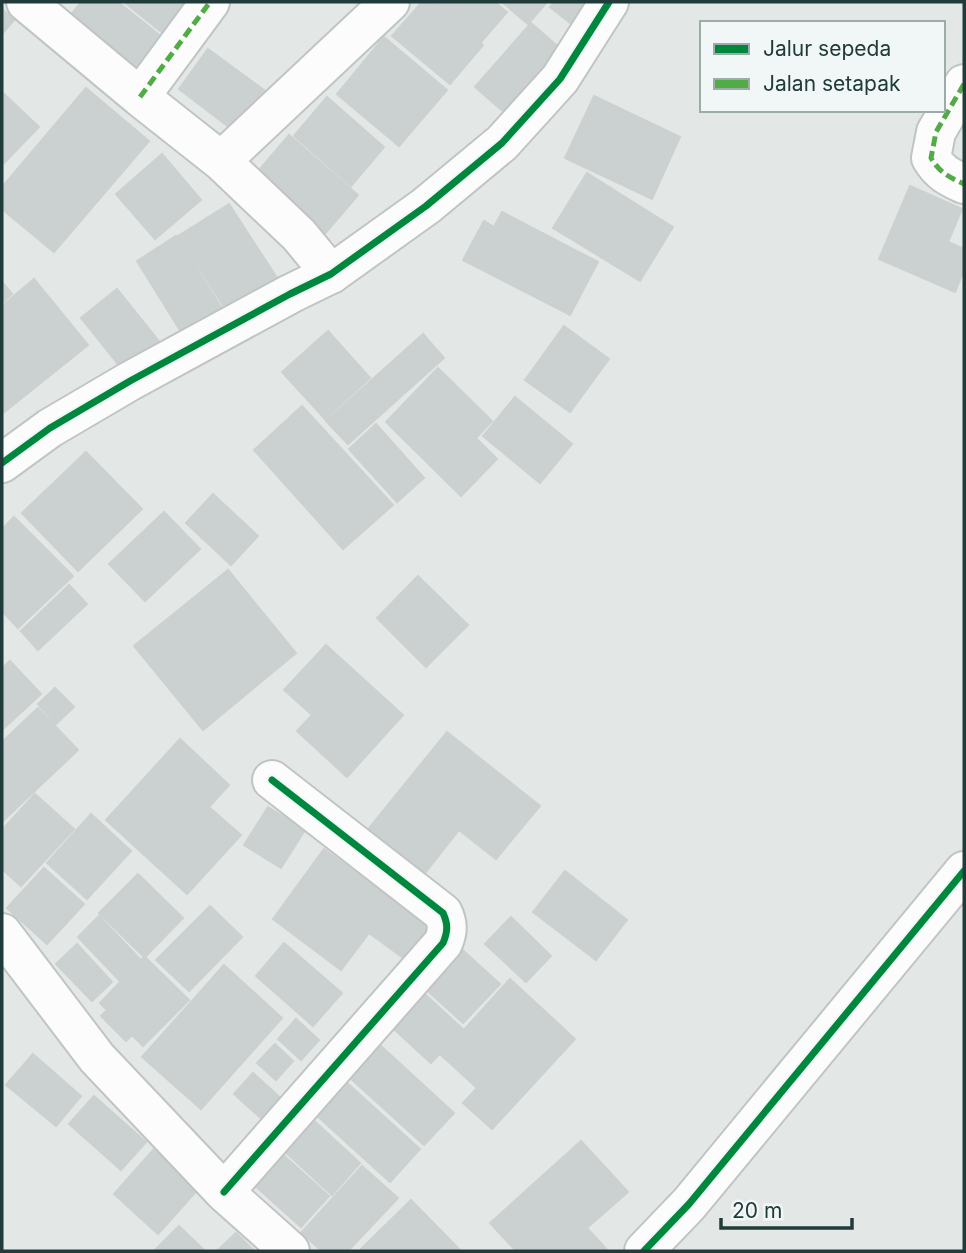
<svg xmlns="http://www.w3.org/2000/svg" width="966" height="1253" font-family="Inter,sans-serif">
	<style>
		.building { fill: #cbd1d0; stroke: #ccd1d0; stroke-width: 2 }
		.lines { fill: none; stroke-linecap: round; stroke-linejoin: round }
		.minor-casing { stroke: #c0c5c4; stroke-width: 42 }
		.tertiary-casing { stroke: #c0c5c4; stroke-width: 42 }
		.minor { stroke: #fbfcfb; stroke-width: 38 }
		.tertiary { stroke: #fbfcfb; stroke-width: 38 }
		.quiet { stroke: #52ac46; stroke-width: 5; stroke-dasharray: 10 5; stroke-linecap: butt }
		.cycleway-casing { stroke: #f0f7f6; stroke-width: 11 }
		.cycleway { stroke: #00873e; stroke-width: 7 }
	</style>
	<rect width="100%" height="100%" fill="#e3e8e7"/>
	<!-- building -->
	<path class="building" d="M81,2H118L168,42L142,74L70,16Z
		M124,2H198L169,38Z
		M422,2H432L483,45L450,84L392,36Z
		M434,2H495L507,12L481,42Z
		M502,2H547L528,24Z
		M554,2H595L579,30L550,7Z
		M2,9L14,20L2,34Z
		M531,23L561,49L505,113L475,87Z
		M384,37L447,90L399,146L337,94Z
		M208,49L268,93L237,133L179,89Z
		M86,88L149,141L54,252L2,209V187Z
		M2,92L39,127L2,165Z
		M594,96L680,137L652,199L565,158Z
		M327,97L384,147L351,186L294,136Z
		M289,135L358,195L323,236L254,176Z
		M162,154L201,200L155,239L116,194Z
		M587,173L673,227L640,281L553,228Z
		M910,186L962,209L948,242L964,249V270L955,292L879,259Z
		M229,204L281,284L230,316L178,236Z
		M502,212L598,262L570,315L463,260L484,221L494,227Z
		M176,236L228,318L188,343L137,261Z
		M34,279L88,345L2,414V306Z
		M2,282L12,294L2,303Z
		M117,289L162,345L126,374L81,318Z
		M564,326L609,359L570,412L525,380Z
		M328,331L370,378L325,419L282,372Z
		M423,334L444,358L348,444L326,421Z
		M438,368L492,421L476,438L497,459L461,496L386,422Z
		M515,397L572,444L540,483L483,436Z
		M302,406L393,505L343,549L254,450Z
		M376,424L424,478L397,502L349,449Z
		M86,452L142,509L78,571L22,513Z
		M213,494L258,536L231,565L186,523Z
		M164,512L200,549L145,601L109,564Z
		M14,517L73,576L18,628L2,611V529Z
		M228,570L296,653L203,730L134,646Z
		M418,576L468,625L426,667L377,618Z
		M69,585L87,604L38,650L21,631Z
		M326,645L403,715L347,777L297,731L312,715L284,690Z
		M10,661L41,694L2,730V668Z
		M55,688L74,707L56,724L38,704Z
		M38,708L78,750L2,822V742Z
		M447,732L540,806L496,859L459,830L425,873L369,828Z
		M180,739L229,785L209,807L241,835L187,894L106,820Z
		M35,794L74,829L21,886L2,869V830Z
		M268,807L305,830L281,868L244,845Z
		M91,814L131,851L87,899L47,863Z
		M324,849L432,929L409,962L369,933L341,970L273,919Z
		M44,868L84,904L47,944L7,908Z
		M565,871L627,920L596,960L533,912Z
		M138,874L183,918L145,957L189,1000L143,1046L132,1035L126,1041L101,1016L107,1010L100,1003L144,957L99,913Z
		M210,906L242,937L189,991L156,960Z
		M99,916L140,959L119,980L78,937Z
		M511,917L551,956L526,982L485,944Z
		M284,943L342,993L313,1026L256,976Z
		M77,944L112,982L92,1001L56,964Z
		M457,945L500,984L463,1023L421,985Z
		M224,965L282,1018L201,1109L142,1057Z
		M510,979L575,1039L492,1129L463,1103L477,1088L441,1055Z
		M418,988L463,1029L431,1063L386,1022Z
		M296,1019L319,1040L301,1060L278,1039Z
		M275,1044L293,1061L276,1080L257,1063Z
		M381,1046L454,1113L424,1145L350,1078Z
		M33,1054L81,1096L56,1126L6,1085Z
		M253,1073L283,1100L264,1121L234,1094Z
		M345,1081L420,1149L390,1182L315,1114Z
		M94,1096L146,1142L121,1170L69,1124Z
		M311,1118L360,1163L332,1195L282,1149Z
		M581,1141L628,1192L587,1228L608,1251H516L490,1223Z
		M155,1148L200,1187L158,1234L114,1194Z
		M281,1153L329,1196L301,1227L253,1184Z
		M362,1166L398,1198L348,1251H322L301,1233Z
		M411,1200L461,1251H359Z
		M179,1226L205,1251H154Z
		M236,1233L254,1251H217Z"/>
	<g class="lines">
		<!-- minor casing -->
		<g class="minor-casing">
			<path id="minor" d="M26,2L140,97L221,161L299,235L331,274
				M964,84L936,132L931,158C940,173 949,177 964,184
				M140,97L210,2
				M221,161L390,2
				M2,933L97,1058L224,1192L290,1251
				M224,1192L443,943C448,931 448,924 443,913L272,780
				M644,1251L689,1204L964,871"/>
		</g>
		<!-- tertiary casing -->
		<g class="tertiary-casing">
			<path id="tertiary" d="M2,463L50,428L130,381L290,294L331,274L426,206L502,143L560,79L609,2"/>
		</g>
		<!-- minor -->
		<use href="#minor" class="minor"/>
		<!-- tertiary -->
		<use href="#tertiary" class="tertiary"/>
		<!-- quiet -->
		<path class="quiet" d="M964,84L936,132L931,158C940,173 949,177 964,184
			M140,97L210,2"/>
		<!-- cycleway casing -->
		<g class="cycleway-casing">
			<path id="cycleway" d="M2,463L50,428L130,381L290,294L331,274L426,206L502,143L560,79L609,2
				M224,1192L443,943C448,931 448,924 443,913L272,780
				M644,1251L689,1204L964,871"/>
		</g>
		<!-- cycleway -->
		<use href="#cycleway" class="cycleway"/>
	</g>
	<!-- border -->
	<rect width="966" height="1253" fill="none" stroke="#213b3a" stroke-width="7"/>
	<!-- legend -->
	<rect x="700" y="21" width="245" height="91" fill="#f0f7f6" stroke="#9dacab" stroke-width="2"/>
	<rect x="714" y="44" width="35" height="10" fill="#00873e" stroke="#9dacab" stroke-width="2"/>
	<text x="763" y="56" font-size="21" fill="#213b3a">Jalur sepeda</text>
	<rect x="714" y="79" width="35" height="10" fill="#52ac46" stroke="#9dacab" stroke-width="2"/>
	<text x="763" y="91" font-size="21" fill="#213b3a">Jalan setapak</text>
	<!-- scale -->
	<path d="M721 1218v10h131v-10" fill="none" stroke="#213b3a" stroke-width="3.5"/>
	<text x="732" y="1218" font-size="21" fill="#213b3a" stroke="#f0f7f6" stroke-width="5" paint-order="stroke">20 m</text>
</svg>
